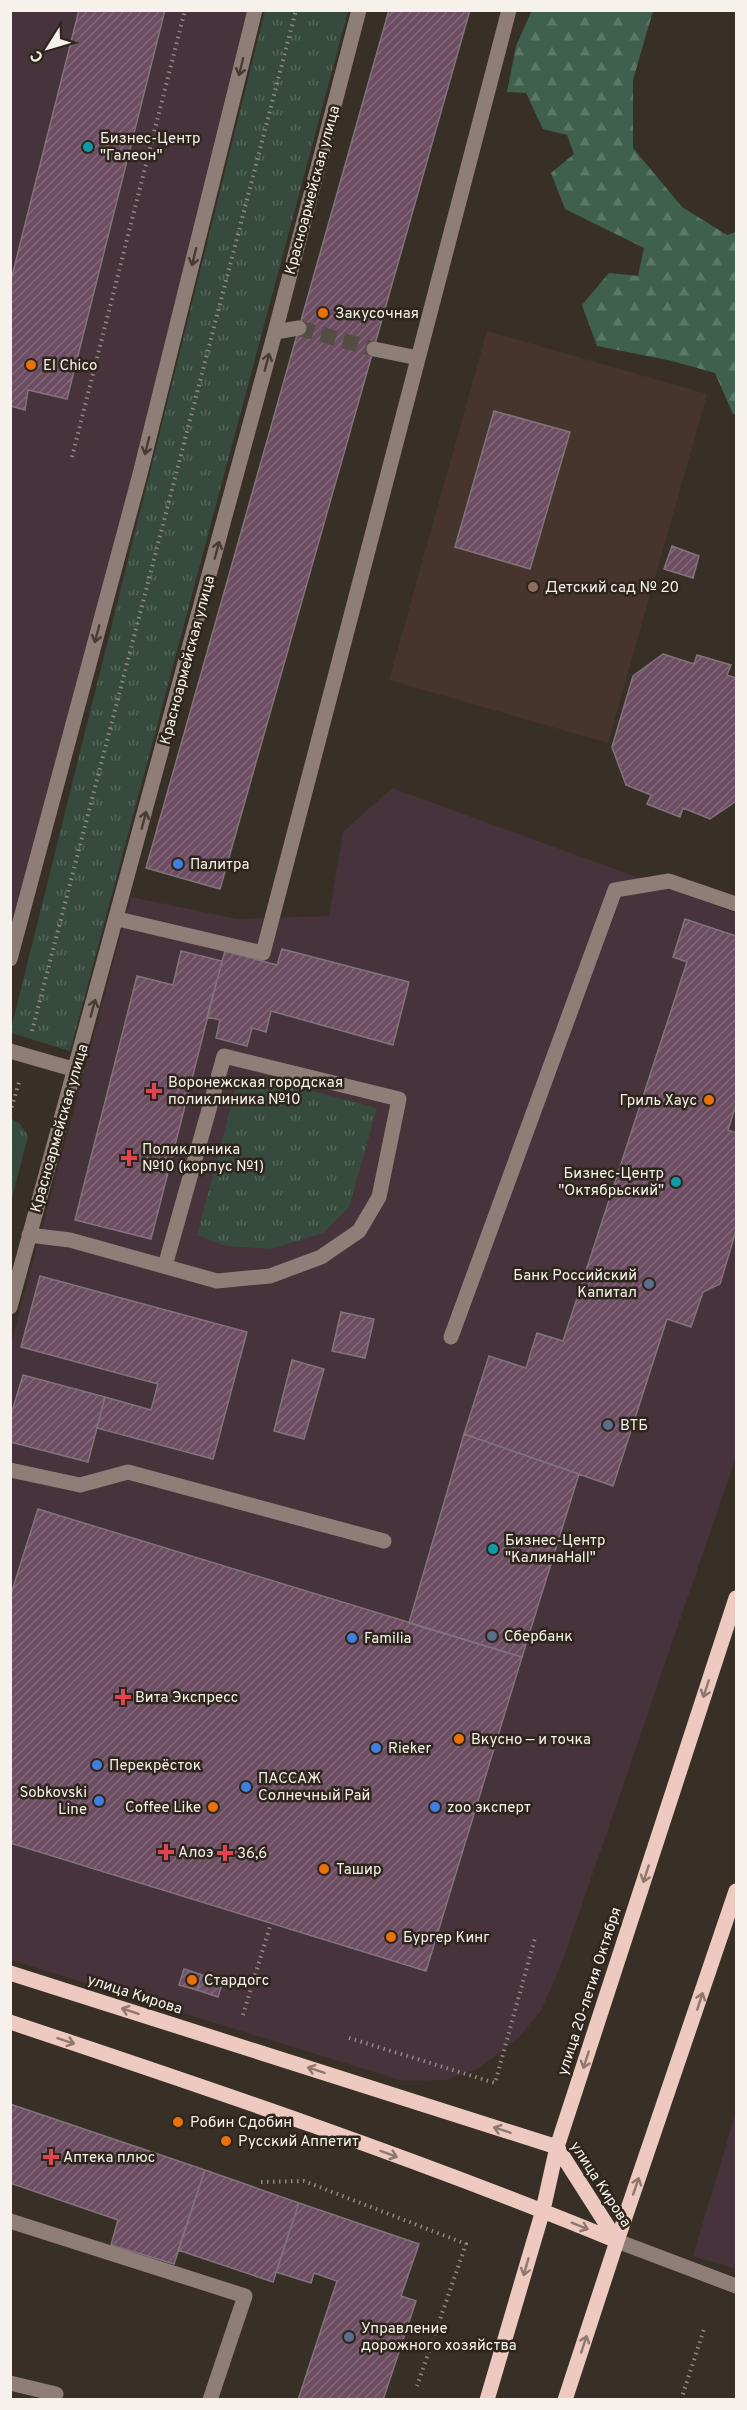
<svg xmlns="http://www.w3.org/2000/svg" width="747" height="2410" font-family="Overpass,sans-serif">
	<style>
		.commercial { fill: #46333b }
		.education { fill: #47352d }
		.forest { fill: url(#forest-firs) }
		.park { fill: url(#park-tufts) }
		.building { fill: url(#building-hatch); stroke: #81747c; stroke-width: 1.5 }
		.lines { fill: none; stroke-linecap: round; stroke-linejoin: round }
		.minor-tunnel { stroke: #544d44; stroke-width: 15; stroke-dasharray: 15 8; stroke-linecap: butt }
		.path { stroke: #8f8981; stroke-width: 4; stroke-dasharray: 1.5 4.5; stroke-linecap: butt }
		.minor { stroke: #8f7e78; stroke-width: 15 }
		.major { stroke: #edc9bf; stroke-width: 15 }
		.oneway { stroke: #463c34 }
		.oneway2 { stroke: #8e786e }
		.culture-dot { fill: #0f9aa8; stroke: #2e261d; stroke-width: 2 }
		.food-dot { fill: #e8710a; stroke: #2e261d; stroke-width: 2 }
		.education-dot { fill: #8d6e63; stroke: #2e261d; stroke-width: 2 }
		.shop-dot { fill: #3f7fe0; stroke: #2e261d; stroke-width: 2 }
		.health-dot { fill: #e0444e; stroke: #2e261d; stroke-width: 2 }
		.service-dot { fill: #5c6f8a; stroke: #2e261d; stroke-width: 2 }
		.labels { text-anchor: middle; stroke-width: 5; stroke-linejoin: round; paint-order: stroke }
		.poi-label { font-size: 15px; fill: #f6f1eb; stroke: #2e261d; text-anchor: start }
		.street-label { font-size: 15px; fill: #f6f1eb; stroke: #2e261d }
	</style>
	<defs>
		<pattern id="forest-firs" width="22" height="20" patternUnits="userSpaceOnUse" patternTransform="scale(1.5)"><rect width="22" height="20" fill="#3e604d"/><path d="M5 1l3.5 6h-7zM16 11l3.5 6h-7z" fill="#5a7767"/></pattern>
		<pattern id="park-tufts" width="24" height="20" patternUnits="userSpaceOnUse" patternTransform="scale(1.5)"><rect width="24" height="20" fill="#364b3e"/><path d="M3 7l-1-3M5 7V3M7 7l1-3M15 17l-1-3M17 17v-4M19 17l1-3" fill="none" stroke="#54655a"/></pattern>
		<pattern id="building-hatch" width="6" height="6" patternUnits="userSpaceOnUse" patternTransform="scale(1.5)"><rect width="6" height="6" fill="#6c4d62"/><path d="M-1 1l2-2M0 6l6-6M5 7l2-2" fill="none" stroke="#826779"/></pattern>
	</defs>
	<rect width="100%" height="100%" fill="#383027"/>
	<!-- commercial -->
	<path class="commercial" d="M11,11H255L11,959Z
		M392,788L736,913V1457L563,1960L541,2011L518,2038L481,2067L446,2080L403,2081L11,1960V1344L131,897L237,919L329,916L343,832Z
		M736,2112V2269L693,2256Z"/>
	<!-- education -->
	<path class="education" d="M487,331L707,394L608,743L389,680Z"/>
	<!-- forest -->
	<path class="forest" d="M532,10L653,11L633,80V148L682,207L727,235L736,232V414H733L715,373L672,361L597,346L582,305L609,273L638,276L644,248L565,209L551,173L574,154L567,135L543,129L526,93L507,92L516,46Z"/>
	<!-- park -->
	<path class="park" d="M265,11H348L70,1051L11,1033V1029Z
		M259,1077L377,1108L349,1207L323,1233L272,1249L226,1246L197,1235L235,1091Z
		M11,1119L19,1123L28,1136L11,1201Z"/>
	<!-- building -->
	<path class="building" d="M79,10H165L67,399L28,390L25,410L10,406V284Z
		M389,10H470L220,889L146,868Z
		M494,411L570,432L530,569L455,547Z
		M672,546L699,556L693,578L664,569Z
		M663,654L694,664L697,655L731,665L727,675L736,678V801L710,819L683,808L680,817L647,804L651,795L626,785L612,747L633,676Z
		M685,919L736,936V1105L728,1130L736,1133V1231L720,1284L703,1292L691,1327L667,1319L613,1486L464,1434L489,1356L526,1368L537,1333L563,1341L687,962L673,957Z
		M282,949L409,982L393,1045L271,1011L266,1032L252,1028L247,1046L216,1038L220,1020L207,1017L225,951L277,965Z
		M181,951L222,961L151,1239L75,1220L137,976L173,985Z
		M40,1276L247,1332L213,1459L97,1428L105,1397L151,1410L158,1384L21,1347Z
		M341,1312L374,1319L365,1358L332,1351Z
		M292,1360L324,1369L304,1439L274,1431Z
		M23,1375L105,1397L88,1462L10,1442V1418Z
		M464,1434L579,1474L522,1657L409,1623Z
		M38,1509L522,1657L426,1971L10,1843V1597Z
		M184,1969L202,1975L197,1990L179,1985Z
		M202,1975L223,1981L218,1997L197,1990Z
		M10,2104L205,2170L174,2264L111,2245L118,2220L10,2183Z
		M205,2170L299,2203L273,2282L178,2250Z
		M299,2203L419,2244L401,2296L416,2301L383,2400H298L337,2281L314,2273L311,2283L276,2272Z"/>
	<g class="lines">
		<!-- minor-tunnel -->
		<path class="minor-tunnel" d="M299,328L374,349"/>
		<!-- path -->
		<path class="path" d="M72,457L185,10
			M32,1031L296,10
			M10,1113L20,1079
			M243,2015L271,1923
			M349,2038L495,2083L535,1938
			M261,2182L304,2181L466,2244L417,2386
			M681,2400L704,2329"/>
		<!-- minor -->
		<path class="minor" d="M275,332L299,328
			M374,349L418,358
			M118,919L263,953L509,10
			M10,959L140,474L255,10
			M10,1051L76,1070
			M29,1235L70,1240L217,1281L270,1276L321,1257L359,1231L379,1197L399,1099L224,1056L165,1266
			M10,1307L275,332L359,10
			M451,1337L615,890L669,881L736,904
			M10,1470L80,1485L128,1472L384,1541
			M10,2221L245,2296L210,2400
			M617,2241L736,2286
			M10,2383L56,2394"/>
		<!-- major -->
		<path class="major" d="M10,1973L557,2147L617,2241
			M10,2022C214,2090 418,2159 617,2241
			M487,2400L543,2210L557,2147L736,1598
			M565,2400L617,2241L736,1891"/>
	</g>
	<!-- one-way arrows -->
	<defs><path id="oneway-shaft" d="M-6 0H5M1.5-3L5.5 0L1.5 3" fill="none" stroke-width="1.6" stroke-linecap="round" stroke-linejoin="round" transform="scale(1.5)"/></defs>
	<g class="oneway">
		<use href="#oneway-shaft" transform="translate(241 67) rotate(104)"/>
		<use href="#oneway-shaft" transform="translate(194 257) rotate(104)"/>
		<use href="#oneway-shaft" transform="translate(267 362) rotate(-75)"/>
		<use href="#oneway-shaft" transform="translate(147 446) rotate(104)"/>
		<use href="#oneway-shaft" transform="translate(217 550) rotate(-75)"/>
		<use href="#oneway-shaft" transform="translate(97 634) rotate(105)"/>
		<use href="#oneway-shaft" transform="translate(144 820) rotate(-75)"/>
		<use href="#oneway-shaft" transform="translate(93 1008) rotate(-75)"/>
	</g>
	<g class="oneway2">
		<use href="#oneway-shaft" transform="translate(706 1689) rotate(108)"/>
		<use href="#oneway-shaft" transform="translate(646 1874) rotate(108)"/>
		<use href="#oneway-shaft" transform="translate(700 2001) rotate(-72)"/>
		<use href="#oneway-shaft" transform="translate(130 2011) rotate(-162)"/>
		<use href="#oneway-shaft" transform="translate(66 2041) rotate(18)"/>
		<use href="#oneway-shaft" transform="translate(586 2060) rotate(108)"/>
		<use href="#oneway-shaft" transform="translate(316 2070) rotate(-162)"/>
		<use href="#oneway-shaft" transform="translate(502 2130) rotate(-162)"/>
		<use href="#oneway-shaft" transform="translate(389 2154) rotate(20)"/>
		<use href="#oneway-shaft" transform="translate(636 2186) rotate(-71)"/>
		<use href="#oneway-shaft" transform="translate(580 2226) rotate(22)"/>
		<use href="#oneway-shaft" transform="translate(526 2267) rotate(106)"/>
		<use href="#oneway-shaft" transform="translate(584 2344) rotate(-72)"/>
	</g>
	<!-- markers -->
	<g class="culture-dot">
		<circle cx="88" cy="147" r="6"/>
		<circle cx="676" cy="1182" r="6"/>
		<circle cx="493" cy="1549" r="6"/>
	</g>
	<g class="food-dot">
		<circle cx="323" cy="313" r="6"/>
		<circle cx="31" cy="365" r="6"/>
		<circle cx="709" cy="1100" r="6"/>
		<circle cx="459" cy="1739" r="6"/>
		<circle cx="213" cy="1807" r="6"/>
		<circle cx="324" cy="1869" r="6"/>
		<circle cx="391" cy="1937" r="6"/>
		<circle cx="192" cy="1980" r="6"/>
		<circle cx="178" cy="2122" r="6"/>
		<circle cx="226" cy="2141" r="6"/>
	</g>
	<circle class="education-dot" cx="533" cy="587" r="6"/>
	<g class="shop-dot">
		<circle cx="178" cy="864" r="6"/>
		<circle cx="352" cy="1638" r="6"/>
		<circle cx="376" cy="1748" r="6"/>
		<circle cx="97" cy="1765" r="6"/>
		<circle cx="246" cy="1787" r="6"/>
		<circle cx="99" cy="1801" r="6"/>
		<circle cx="435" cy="1807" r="6"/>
	</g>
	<g class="health-dot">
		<path d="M151 1082h6v6h6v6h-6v6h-6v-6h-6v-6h6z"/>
		<path d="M126 1149h6v6h6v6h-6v6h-6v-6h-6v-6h6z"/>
		<path d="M120 1688h6v6h6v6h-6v6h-6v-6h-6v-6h6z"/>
		<path d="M163 1843h6v6h6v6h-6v6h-6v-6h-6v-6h6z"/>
		<path d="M222 1844h6v6h6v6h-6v6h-6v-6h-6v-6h6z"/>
		<path d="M48 2148h6v6h6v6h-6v6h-6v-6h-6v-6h6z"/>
	</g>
	<g class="service-dot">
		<circle cx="649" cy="1284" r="6"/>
		<circle cx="608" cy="1425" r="6"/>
		<circle cx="492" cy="1636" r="6"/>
		<circle cx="349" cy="2337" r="6"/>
	</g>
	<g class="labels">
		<!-- poi labels -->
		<g class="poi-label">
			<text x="100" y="143">Бизнес-Центр<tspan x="100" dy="17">"Галеон"</tspan></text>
			<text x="335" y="318">Закусочная</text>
			<text x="43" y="370">El Chico</text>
			<text x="545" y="592">Детский сад № 20</text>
			<text x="190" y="869">Палитра</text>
			<text x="168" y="1087">Воронежская городская<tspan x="168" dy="17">поликлиника №10</tspan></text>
			<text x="697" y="1105" text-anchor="end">Гриль Хаус</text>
			<text x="142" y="1154">Поликлиника<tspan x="142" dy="17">№10 (корпус №1)</tspan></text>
			<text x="664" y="1178" text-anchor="end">Бизнес-Центр<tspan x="664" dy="17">"Октябрьский"</tspan></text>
			<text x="637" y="1280" text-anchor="end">Банк Российский<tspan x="637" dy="17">Капитал</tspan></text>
			<text x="620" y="1430">ВТБ</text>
			<text x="505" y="1545">Бизнес-Центр<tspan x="505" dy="17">"КалинаHall"</tspan></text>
			<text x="504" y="1641">Сбербанк</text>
			<text x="364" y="1643">Familia</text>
			<text x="135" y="1702">Вита Экспресс</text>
			<text x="471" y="1744">Вкусно — и точка</text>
			<text x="388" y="1753">Rieker</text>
			<text x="109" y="1770">Перекрёсток</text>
			<text x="258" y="1783">ПАССАЖ<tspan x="258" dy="17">Солнечный Рай</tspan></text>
			<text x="87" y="1797" text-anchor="end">Sobkovski<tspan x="87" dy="17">Line</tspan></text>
			<text x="201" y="1812" text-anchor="end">Coffee Like</text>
			<text x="447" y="1812">zoo эксперт</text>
			<text x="178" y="1857">Алоэ</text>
			<text x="237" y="1858">36,6</text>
			<text x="336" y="1874">Ташир</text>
			<text x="403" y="1942">Бургер Кинг</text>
			<text x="204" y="1985">Стардогс</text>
			<text x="190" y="2127">Робин Сдобин</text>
			<text x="238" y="2146">Русский Аппетит</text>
			<text x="63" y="2162">Аптека плюс</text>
			<text x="361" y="2333">Управление<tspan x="361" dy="17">дорожного хозяйства</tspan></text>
		</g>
		<!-- street labels -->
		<g class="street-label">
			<text transform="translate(312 190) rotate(-75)" y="5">Красноармейская улица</text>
			<text transform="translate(187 660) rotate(-75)" y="5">Красноармейская улица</text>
			<text transform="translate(59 1128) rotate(-74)" y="5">Красноармейская улица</text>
			<text transform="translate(589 1991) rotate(-72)" y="5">улица 20-летия Октября</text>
			<text transform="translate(135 1994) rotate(18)" y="5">улица Кирова</text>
			<text transform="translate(601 2184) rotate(57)" y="5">улица Кирова</text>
		</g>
	</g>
	<!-- border -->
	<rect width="747" height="2410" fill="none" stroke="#f6f1eb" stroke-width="24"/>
	<!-- north arrow -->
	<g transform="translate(48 48) rotate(233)" stroke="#2e261d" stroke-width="4.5" paint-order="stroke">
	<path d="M0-4.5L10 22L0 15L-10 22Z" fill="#f6f1eb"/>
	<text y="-9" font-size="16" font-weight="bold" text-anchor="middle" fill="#f6f1eb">С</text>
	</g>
</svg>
